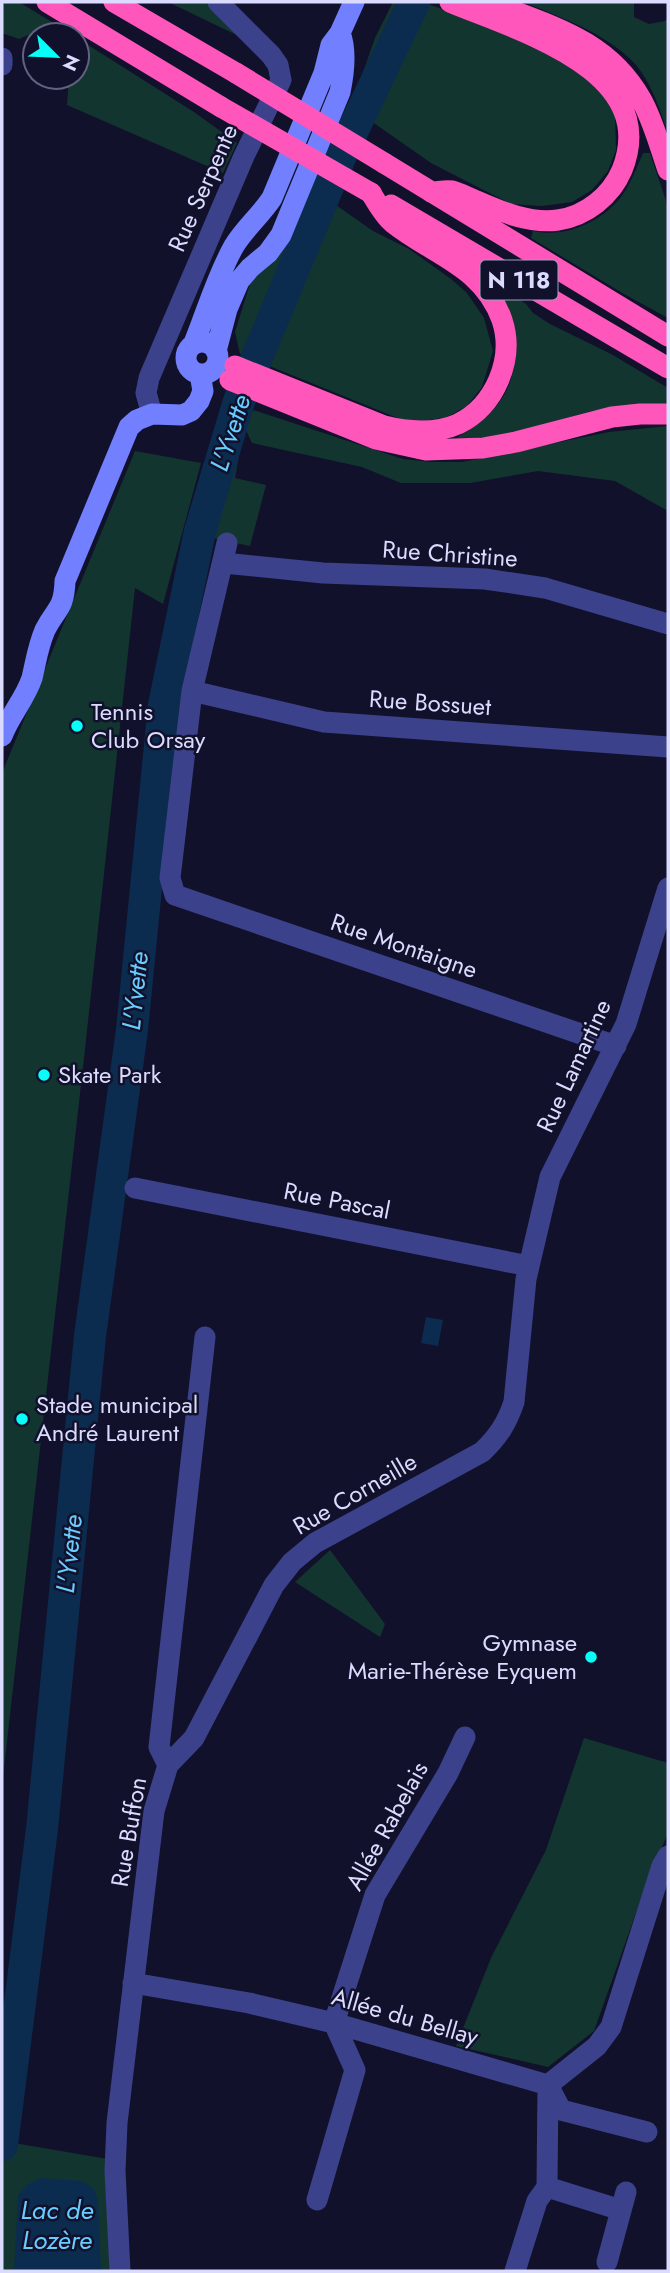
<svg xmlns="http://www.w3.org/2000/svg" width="670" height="2273" font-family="Jost,sans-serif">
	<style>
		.green { fill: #133530 }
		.water { fill: #0c2c4f }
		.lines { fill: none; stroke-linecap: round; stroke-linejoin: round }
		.river { stroke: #0c2c4f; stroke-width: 32 }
		.street { stroke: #3b428b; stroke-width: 21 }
		.secondary { stroke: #727fff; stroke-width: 21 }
		.highway { stroke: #ff56bb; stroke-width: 21 }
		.highway-bridge { stroke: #ff56bb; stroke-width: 21 }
		.poi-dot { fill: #07fffa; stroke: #12112b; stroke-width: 2.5 }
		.labels { text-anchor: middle; stroke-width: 5; stroke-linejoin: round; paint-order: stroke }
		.shield { fill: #12112b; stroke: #9f9ebf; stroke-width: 2 }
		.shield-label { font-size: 23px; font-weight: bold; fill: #dbdbff }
		.street-label { font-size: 24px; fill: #dbdbff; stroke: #12112b }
		.poi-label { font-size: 24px; fill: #dbdbff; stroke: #12112b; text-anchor: start }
		.water-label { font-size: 26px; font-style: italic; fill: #69ccff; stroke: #12112b }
	</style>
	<rect width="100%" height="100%" fill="#12112b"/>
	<!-- green -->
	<path class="green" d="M2,2H19L73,35H35V38L28,35L19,39L2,33Z
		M168,2H215L247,40Z
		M393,2H422L486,24L555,55L603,92L615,115L616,150L608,171L592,190L572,202L542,206L511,204L431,163L351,107L375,38Z
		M523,2H634V17L649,24L665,21L668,18V133C659,107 649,75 628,57C598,30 560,17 523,2Z
		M77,38L194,112L237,143L223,173L67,105L69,77H77Z
		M643,153H650L668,207V318L624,294L531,238L533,231C568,239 609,219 627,188C633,177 638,165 643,153Z
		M303,182L373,231L409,249L451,279L467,293L484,318L493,351L482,387L467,406L447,417L423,421L400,419L240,354L235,332L248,290L287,192Z
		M507,291L526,304L533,313L550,324L611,354L668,388V406L592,411L496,437L456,438C482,423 508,403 513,370C515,356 504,313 502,295Z
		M253,410L403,459L431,462H462L609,432L668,426V511L615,481L538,471L470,483H401L362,467L252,443L244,426Z
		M135,451L201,463L163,604L135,588L84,1058L2,1786V773Z
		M232,453L239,455L235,478L266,485L250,546L212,538Z
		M330,1550L385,1624L380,1637L295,1582Z
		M584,1738L668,1763V1833L648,1879L594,2031L548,2067L456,2046L491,1958L546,1850Z
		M2,2141L108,2159L110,2271H2Z"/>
	<!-- water -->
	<path class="water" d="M426,1317L443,1320L438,1346L421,1343Z
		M41,2178L82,2181L94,2189L98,2201L101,2271H14L18,2195L27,2185Z"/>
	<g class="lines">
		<!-- river -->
		<path class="river" d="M2,2145L42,1829L90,1336L132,1030L164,705L200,531L239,401L341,155L414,2"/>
		<!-- street -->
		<path class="street" d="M2,58V65
			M152,414L146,393L149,378L244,156L281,80L278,65L271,55L218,2
			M227,543L192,691L170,878L175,895L616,1046
			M224,563L323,573L485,579L545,588L668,624
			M192,691L324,722L668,747
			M135,1188L529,1266
			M168,1765L194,1738L274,1585L292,1562L315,1543L482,1452C498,1437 507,1423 514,1402L526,1279L550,1177L626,1024L668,888
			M133,1983L249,2003L334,2023L548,2085L561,2110L647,2132
			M547,2187L621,2210
			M317,2200L355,2070L334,2023L375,1895L448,1773L465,1737
			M607,2262L626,2192
			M120,2271L115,2171L117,2123L154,1811L168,1765L159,1747L205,1337
			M515,2271L537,2201L547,2187L548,2085L597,2046L611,2027L662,1866L668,1856"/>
		<!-- secondary -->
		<path class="secondary" d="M186 358a16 16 0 1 1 32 0a16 16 0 1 1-32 0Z
			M194,343C207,311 217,276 234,246C244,229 261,215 272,198L324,73L331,45L340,33L354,2
			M216,351L227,309L239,281L250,268L268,253L281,235L340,92C344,73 347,51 340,33
			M2,736C10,715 25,699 32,678C36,661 38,646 45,630C56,608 64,610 65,581L129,427L137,420L152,414L182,415L191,411L199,401L203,391L200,374"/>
		<!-- highway -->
		<path class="highway" d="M47,2L221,107
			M114,2L236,73
			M490,2C550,26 607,39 641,99C653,120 660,147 668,170
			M384,163L668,336
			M431,192C437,192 445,190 452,191C460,193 469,198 477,201C502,212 530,224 558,220C586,216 611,196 622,170C662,70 516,30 450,2
			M391,205L668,368
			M235,366L384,426C407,432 436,434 458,424C495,406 515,359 502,320C483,266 433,255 393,223C384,216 377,203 371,193
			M230,380L376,439L426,450L483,448L516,442L612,417L640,414H668"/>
		<!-- highway-bridge -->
		<path class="highway-bridge" d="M236,73L384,163
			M221,107L371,193"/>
	</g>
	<!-- markers -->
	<g class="poi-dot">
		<circle cx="77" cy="726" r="7"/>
		<circle cx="44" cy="1075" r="7"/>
		<circle cx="22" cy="1419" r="7"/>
		<circle cx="591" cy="1657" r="7"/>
	</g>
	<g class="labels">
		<!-- shield labels -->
		<rect class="shield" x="480.5" y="260.5" width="77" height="39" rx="5"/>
		<g class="shield-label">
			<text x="519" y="288">N 118</text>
		</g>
		<!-- street labels -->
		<g class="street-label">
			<text transform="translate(203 188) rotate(-66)" y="8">Rue Serpente</text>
			<text transform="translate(450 554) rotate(4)" y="8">Rue Christine</text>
			<text transform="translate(430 703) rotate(4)" y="8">Rue Bossuet</text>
			<text transform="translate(404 946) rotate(19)" y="8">Rue Montaigne</text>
			<text transform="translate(574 1066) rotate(-65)" y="8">Rue Lamartine</text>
			<text transform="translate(337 1201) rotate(11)" y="8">Rue Pascal</text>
			<text transform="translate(355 1494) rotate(-30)" y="8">Rue Corneille</text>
			<text transform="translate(387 1826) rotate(-61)" y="8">Allée Rabelais</text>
			<text transform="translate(129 1832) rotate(-80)" y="8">Rue Buffon</text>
			<text transform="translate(405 2017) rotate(16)" y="8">Allée du Bellay</text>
		</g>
		<!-- poi labels -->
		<g class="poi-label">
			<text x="91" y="720">Tennis<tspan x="91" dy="28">Club Orsay</tspan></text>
			<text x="58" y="1083">Skate Park</text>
			<text x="36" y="1413">Stade municipal<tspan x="36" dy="28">André Laurent</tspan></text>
			<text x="577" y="1651" text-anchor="end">Gymnase<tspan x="577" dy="28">Marie-Thérèse Eyquem</tspan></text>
		</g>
		<!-- water labels -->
		<g class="water-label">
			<text transform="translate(230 433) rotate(-72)" y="9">L'Yvette</text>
			<text transform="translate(135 991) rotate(-84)" y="9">L'Yvette</text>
			<text transform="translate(69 1554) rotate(-84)" y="9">L'Yvette</text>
			<text x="57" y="2219">Lac de<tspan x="57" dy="30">Lozère</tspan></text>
		</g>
	</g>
	<!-- border -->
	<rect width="670" height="2273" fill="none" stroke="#dbdbff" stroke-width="7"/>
	<!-- north arrow -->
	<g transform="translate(56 56) rotate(114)"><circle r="33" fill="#12112b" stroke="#626280" stroke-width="2"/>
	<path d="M0-5L12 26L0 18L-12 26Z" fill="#07fffa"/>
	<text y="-10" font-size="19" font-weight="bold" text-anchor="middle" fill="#dbdbff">N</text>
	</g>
</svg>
